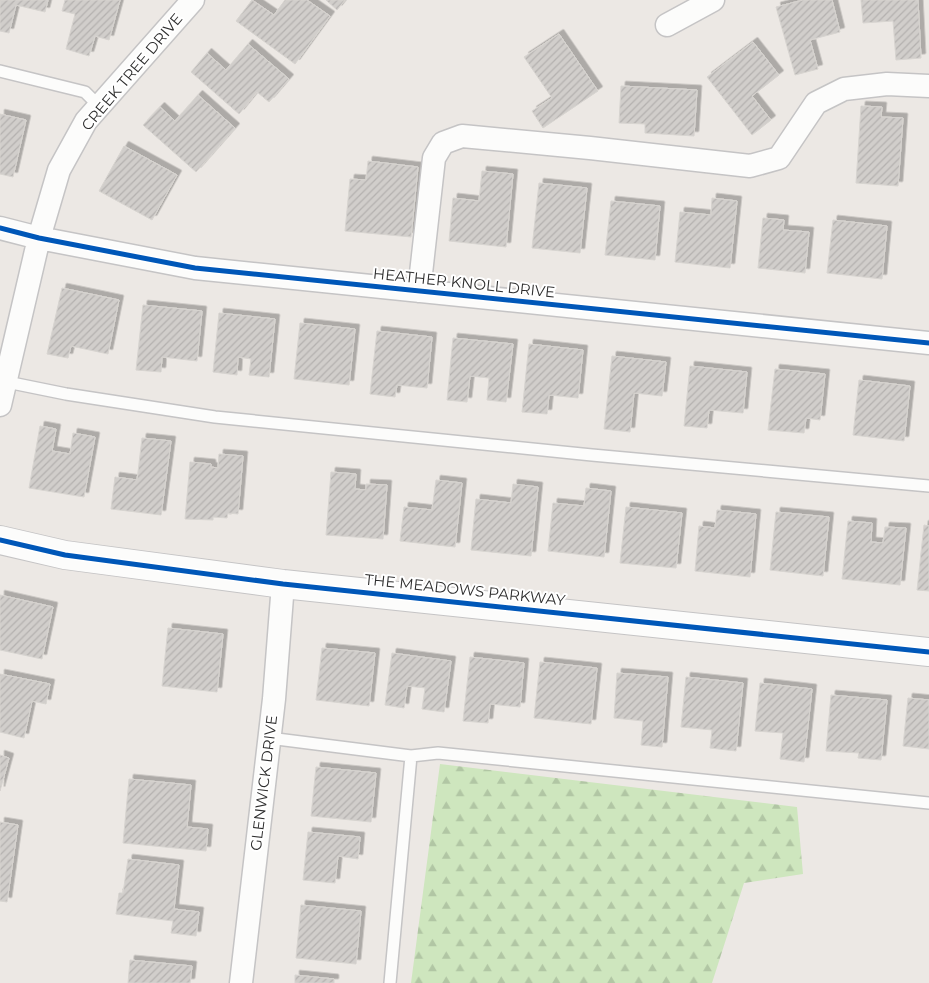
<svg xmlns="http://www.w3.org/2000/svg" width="929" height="983" font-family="Montserrat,sans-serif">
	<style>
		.forest { fill: url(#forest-firs) }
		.building { fill: url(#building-hatch); stroke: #d7d4d0; filter: url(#shadow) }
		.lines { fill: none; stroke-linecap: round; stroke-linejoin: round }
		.service-casing { stroke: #c5c4c5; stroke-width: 14 }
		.minor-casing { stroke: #c5c4c5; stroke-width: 25 }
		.tertiary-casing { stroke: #c5c4c5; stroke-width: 30 }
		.service { stroke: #fcfcfb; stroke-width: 11 }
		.minor { stroke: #fcfcfb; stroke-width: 22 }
		.tertiary { stroke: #fcfcfb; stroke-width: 28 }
		.cycleway-casing { stroke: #fff; stroke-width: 8 }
		.cycleway { stroke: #0057b8; stroke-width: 5 }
		.labels { text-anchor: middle; stroke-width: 4; stroke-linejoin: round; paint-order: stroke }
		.street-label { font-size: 15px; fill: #2e2e2e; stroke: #fff }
	</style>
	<defs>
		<pattern id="forest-firs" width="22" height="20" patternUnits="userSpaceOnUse" patternTransform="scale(1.25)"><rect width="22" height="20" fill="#cee6be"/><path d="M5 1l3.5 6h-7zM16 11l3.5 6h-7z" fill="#b1c6a4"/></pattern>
		<pattern id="building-hatch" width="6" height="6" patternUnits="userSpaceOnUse" patternTransform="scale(1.25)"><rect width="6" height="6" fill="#d1cecb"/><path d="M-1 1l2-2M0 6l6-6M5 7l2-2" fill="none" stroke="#b4b1af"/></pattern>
		<filter id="shadow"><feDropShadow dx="4.5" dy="-4.5" stdDeviation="0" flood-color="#0004"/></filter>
	</defs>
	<rect width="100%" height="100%" fill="#ece8e4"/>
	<!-- forest -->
	<path class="forest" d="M440,764L797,807L803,874L744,883L712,983H411Z"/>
	<!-- building -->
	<path class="building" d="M0,0H48L45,12L16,5L9,33L0,31Z
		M65,0H120L109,40L95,36L89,56L66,49L75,14L62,11Z
		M252,0L274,15L285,0H307L330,16L295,64L236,21Z
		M326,0H345L337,10Z
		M803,0H832L840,32L810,40L818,69L795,75L776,7Z
		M861,0H918L921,58L896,60L893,21L863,23Z
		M559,34L598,91L543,128L532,111L552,98L524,57Z
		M753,42L779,75L752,96L771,120L752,135L707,77Z
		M248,44L289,79L269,102L257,92L239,114L191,72L207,53L226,70Z
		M621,86L697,90L694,136L645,133V124L619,123Z
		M198,95L235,128L196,172L143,125L160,107L175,121Z
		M861,106L882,107L881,117L903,118L898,186L856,183Z
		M0,114L26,120L13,177L0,174Z
		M124,146L177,175L152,220L99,191Z
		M368,161L418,167L411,237L345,231L350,179L366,180Z
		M482,171L513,174L506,247L449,241L453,198L479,201Z
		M539,183L587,188L580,253L532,248Z
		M712,198L737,201L730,268L675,262L680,212L711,215Z
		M611,201L660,206L655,260L605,255Z
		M763,218L784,220L783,230L809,232L805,273L758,268Z
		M833,220L887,226L882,279L827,273Z
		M62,288L119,300L108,354L71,346L68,358L47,354Z
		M143,305L202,311L197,361L162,357L161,372L136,370Z
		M219,313L275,319L269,377L249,375L251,359L238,357L237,375L213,372Z
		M300,323L355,329L349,385L294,379Z
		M377,331L432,337L427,388L397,385L395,397L370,394Z
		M453,338L513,344L506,402L487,400L489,378L470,376L467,402L447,400Z
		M529,344L583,350L578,398L549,395L547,414L522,412Z
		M612,356L666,362L662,396L634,393L630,432L604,429Z
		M690,366L747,372L743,413L709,410L707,428L684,426Z
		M775,369L825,374L820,420L806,418L804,433L768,430Z
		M859,380L910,386L904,441L853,435Z
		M40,426L56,429L52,451L70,454L73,433L95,437L84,497L29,488Z
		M142,438L171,441L161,515L111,509L115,477L137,480Z
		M219,454L243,456L238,514L228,513L227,518L213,517V520L185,519L190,462L211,464V467L218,468Z
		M331,472L356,474L355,489L366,490V484L387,485L383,539L326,535Z
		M436,480L462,483L455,547L400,541L404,507L432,510Z
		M513,484L538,487L531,556L471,550L476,499L511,503Z
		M586,488L611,491L604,557L548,551L553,503L584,506Z
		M626,507L682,513L676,568L620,563Z
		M717,510L756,514L750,577L695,571L699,526L715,528Z
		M776,512L829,517L823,576L770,570Z
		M848,521L872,523L871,542L883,543L885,527L906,528L900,585L842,579Z
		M924,525L929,526V591L917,590Z
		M0,595L53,607L42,659L0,650Z
		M168,628L223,634L217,692L162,686Z
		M322,648L375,653L369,706L316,700Z
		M392,653L451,661L444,712L422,709L425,688L407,686L404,708L385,705Z
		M470,657L524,663L520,707L490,704L488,723L463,721Z
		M540,662L597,668L591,724L534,718Z
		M617,673L668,677L662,747L641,745L643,721L614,718Z
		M0,674L50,684L46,704L32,701L24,738L0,732Z
		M686,677L743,683L736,751L710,748L712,730L681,727Z
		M760,683L812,689L804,762L780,759L783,733L755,731Z
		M831,695L887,700L881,760L858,758L859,753L826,751Z
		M908,698L929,700V749L903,746Z
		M0,755L9,758L0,791Z
		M316,767L376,773L371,822L311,816Z
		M129,779L191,785L187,827L208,829L206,851L123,843Z
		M0,822L18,825L7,902L0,901Z
		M308,832L360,837L358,859L338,856L335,883L303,880Z
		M128,859L179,865L174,909L199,912L196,936L171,933L173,921L116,914L119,893H123Z
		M301,905L361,911L356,964L296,958Z
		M130,960L192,966L190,983H128Z
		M295,975L334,979V983H295Z"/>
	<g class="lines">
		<!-- service casing -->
		<g class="service-casing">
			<path id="service" d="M0,71L85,92L99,106
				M2,381L66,394L215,417L592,455L929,486
				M269,738L411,756L390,983
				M411,756L438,753L929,803"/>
		</g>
		<!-- minor casing -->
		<g class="minor-casing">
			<path id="minor" d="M667,25L713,0
				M0,228L39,238L195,268L929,343
				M419,291L434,158L443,143L462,136L590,148L750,166L779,158L816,103L844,89L887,84L929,86
				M0,405L39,238L59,170L86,121L193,0
				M241,983L274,699L283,584"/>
		</g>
		<!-- tertiary casing -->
		<g class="tertiary-casing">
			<path id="tertiary" d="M0,540L65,555L283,584L929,652"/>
		</g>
		<!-- service -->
		<use href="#service" class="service"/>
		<!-- minor -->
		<use href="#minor" class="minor"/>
		<!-- tertiary -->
		<use href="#tertiary" class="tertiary"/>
		<!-- cycleway casing -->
		<g class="cycleway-casing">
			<path id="cycleway" d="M0,228L39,238L195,268L929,343
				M0,540L65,555L283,584L929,652"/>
		</g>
		<!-- cycleway -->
		<use href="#cycleway" class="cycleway"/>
	</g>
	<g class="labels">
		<!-- street labels -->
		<g class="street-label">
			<text transform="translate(132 72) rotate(-50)" y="5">CREEK TREE DRIVE</text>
			<text transform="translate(464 283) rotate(6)" y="5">HEATHER KNOLL DRIVE</text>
			<text transform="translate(465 590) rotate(6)" y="5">THE MEADOWS PARKWAY</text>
			<text transform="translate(264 783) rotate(-83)" y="5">GLENWICK DRIVE</text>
		</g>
	</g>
</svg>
